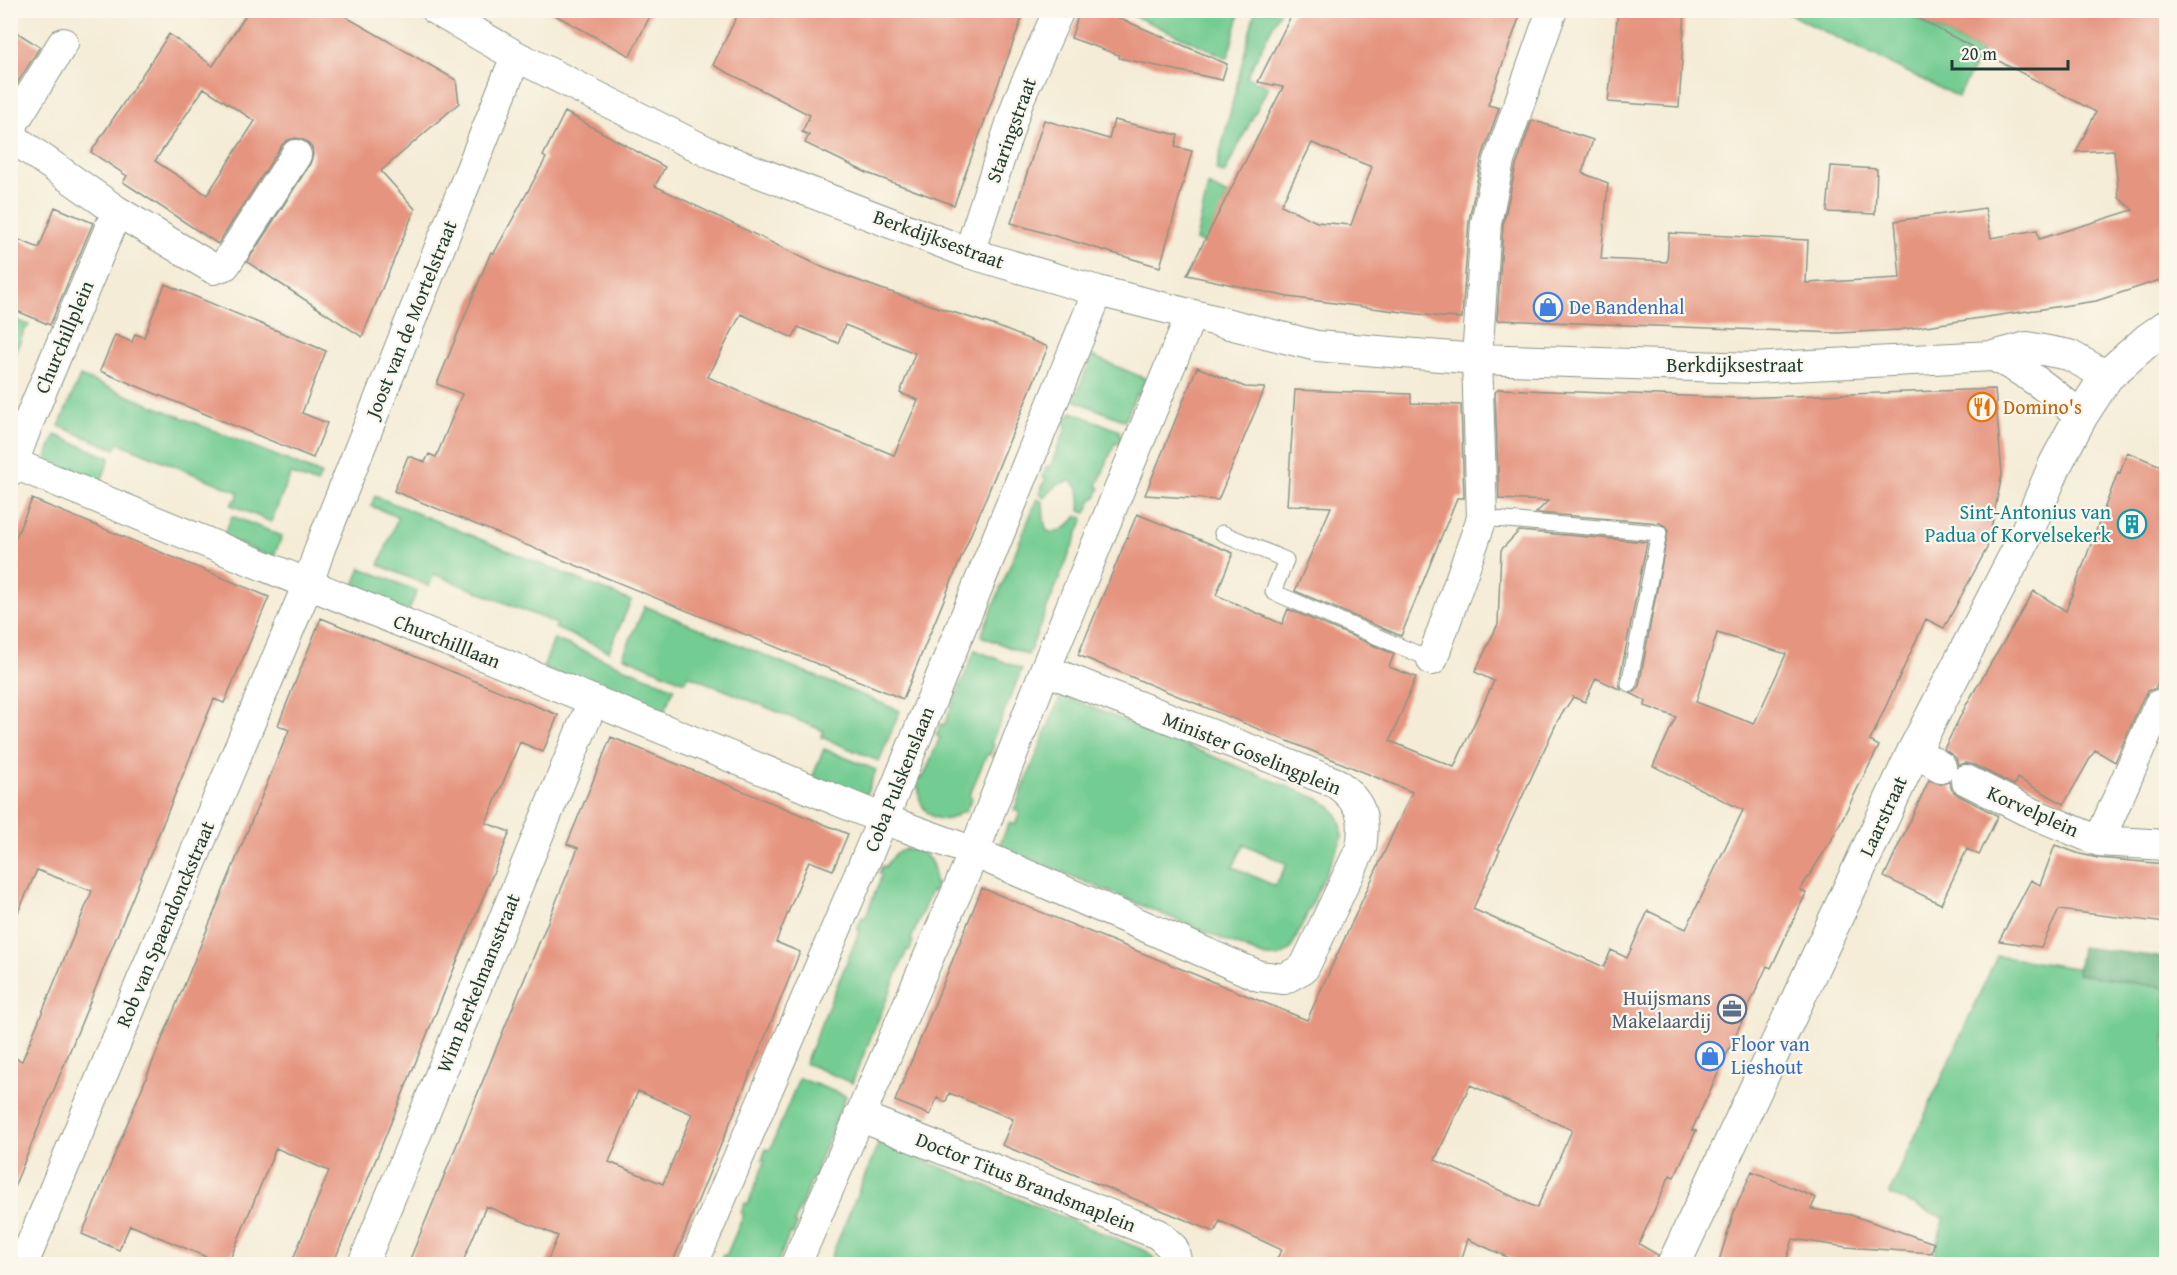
<svg xmlns="http://www.w3.org/2000/svg" width="2177" height="1275" font-family="'Gentium Book Plus',serif">
	<style>
		.green { fill: #73cc92; stroke: #498463; stroke-width: 1.5; fill-rule: evenodd }
		.forest { fill: #5eb07c; stroke: #3e7658; stroke-width: 1.5 }
		.building { fill: #e5947f; fill-rule: evenodd }
		.lines { fill: none; stroke-linecap: round; stroke-linejoin: round }
		.lane-casing { stroke: #8a9485; stroke-width: 17 }
		.street-casing { stroke: #8a9485; stroke-width: 32 }
		.secondary-casing { stroke: #8a9485; stroke-width: 35 }
		.lane { stroke: #fff; stroke-width: 15 }
		.street { stroke: #fff; stroke-width: 30 }
		.secondary { stroke: #fff; stroke-width: 33 }
		.labels { text-anchor: middle; stroke-width: 4.5; stroke-linejoin: round; paint-order: stroke }
		.street-label { font-size: 20px; fill: #1f3d34; stroke: #fbf7ec }
		.shop-label { font-size: 20px; fill: #366cbe; stroke: #fbf7ec; text-anchor: start }
		.food-label { font-size: 20px; fill: #c56008; stroke: #fbf7ec; text-anchor: start }
		.culture-label { font-size: 20px; fill: #0d838f; stroke: #fbf7ec; text-anchor: end }
		.service-label { font-size: 20px; fill: #4e5e75; stroke: #fbf7ec; text-anchor: end }
	</style>
	<rect width="100%" height="100%" fill="#fbf7ec"/>
	<filter id="ink" filterUnits="userSpaceOnUse"><feTurbulence type="fractalNoise" baseFrequency=".0167" numOctaves="2"/><feDisplacementMap in="SourceGraphic" scale="12" xChannelSelector="R" yChannelSelector="G"/><feConvolveMatrix kernelMatrix="1 2 1 2 8 2 1 2 1" color-interpolation-filters="sRGB"/></filter>
	<filter id="wash" filterUnits="userSpaceOnUse"><feTurbulence type="fractalNoise" baseFrequency=".008" numOctaves="4" result="noise"/><feDisplacementMap in="SourceGraphic" scale="24" xChannelSelector="R" yChannelSelector="G"/><feGaussianBlur stdDeviation="1.35" result="paint"/><feColorMatrix in="noise" values="0 0 0 0 0 0 0 0 0 0 0 0 0 0 0 0 0 1.4 0 .05"/><feComposite in="paint" operator="in"/></filter>
	<g filter="url(#wash)">
		<rect width="100%" height="100%" fill="#f4ecd6"/>
		<!-- green -->
		<path class="green" d="M1123,11H1240L1228,58Z
			M1255,11H1280L1247,77L1268,87L1224,174L1216,170Z
			M1783,11H1902L1982,52L1958,97Z
			M1208,185L1228,195L1204,244L1196,240Z
			M11,318L29,325L24,331L11,363Z
			M1092,356L1146,379L1139,395L1136,394L1125,421L1074,400Z
			M80,376L321,474L317,484L291,474L271,522L231,505L234,500H237L238,492L119,443L115,449L59,426Z
			M1072,412L1120,431L1119,436L1122,437L1119,444L1115,443L1097,486L1100,488L1096,498H1093L1086,513L1080,511C1081,500 1081,487 1071,481L1058,484L1045,497L1039,494L1046,478L1042,477L1047,466L1050,467L1067,425L1064,424L1067,415L1071,416Z
			M55,435L110,458L99,486L50,464L46,458Z
			M375,496L631,601L609,651L555,628L557,624L434,574L429,586L379,565L398,517L371,506Z
			M1037,499L1043,502L1044,521L1047,531C1059,536 1070,525 1077,516L1084,518L1028,655L981,636Z
			M232,516L282,536L273,558L223,537Z
			M361,568L417,591L408,613L352,590Z
			M645,606L900,711L879,761L821,737L824,731L688,675L685,682L623,656Z
			M554,639L674,688L662,717L543,668Z
			M975,650L1022,669L991,744L994,745L990,755L987,754L969,796L972,798L965,812L962,811C943,831 916,812 919,788L916,786L919,777L923,778L940,737L936,735L941,724L944,725Z
			M1061,695L1321,800C1336,809 1343,820 1342,838L1291,949C1282,957 1274,959 1263,956L999,846L1009,823L1015,825L1020,812L1014,810ZM1244,844L1287,864L1275,886L1233,867Z
			M824,749L876,770L866,795H861L812,778Z
			M906,849C926,849 937,863 934,883L937,884L933,892L931,891L911,940L913,941L910,950H907L852,1083L805,1063L860,930L857,929L862,917L865,918L882,875L879,873L882,866L885,867L896,853Z
			M1997,956L2166,982V1264H1932L1944,1218L1889,1194Z
			M799,1078L846,1096L816,1169L819,1171L815,1180L812,1179L794,1223L797,1225L793,1234L790,1233L777,1264H719L723,1255L726,1256L744,1214L741,1213L745,1203L748,1204L765,1161L762,1160L766,1149L770,1150Z
			M879,1142L1146,1251L1154,1257L1157,1264H828Z"/>
		<!-- forest -->
		<path class="forest" d="M2081,947L2166,958V988L2077,974Z"/>
		<g id="blocks">
			<!-- building -->
			<path class="building" d="M249,10H334L456,80L459,103L381,171L415,209L362,337L247,262L310,164L313,155L312,148L306,141L296,138L288,140L282,145L218,244L123,182L127,176L91,152L169,34L213,66ZM204,88L255,121L207,195L155,161Z
				M546,10H653L630,56Z
				M740,10H1025L954,205L867,173L805,143L809,135L802,132L810,115L713,65Z
				M1080,10H1100L1227,64L1222,80L1119,58V55L1071,38Z
				M1294,10H1522L1488,105L1499,108L1482,157L1469,220L1462,318L1441,317L1288,297L1187,275L1283,87L1258,82ZM1312,143L1372,167L1351,225L1317,222L1281,205Z
				M1618,10H1685L1679,107L1608,102Z
				M1902,10H2166V278L2096,301L1899,330L1838,333L1497,320L1503,225L1516,166L1532,120L1593,140L1582,173L1608,183L1601,259L1667,262L1669,233L1808,240L1806,283L1900,278L1895,221L1985,208L1991,238L2037,230L2039,239L2133,210L2119,198L2114,150L2076,152L2096,112Z
				M10,28L40,47L10,95Z
				M565,112L665,167L655,186L824,268L881,289L996,326L1048,347L903,699L394,491L408,456L425,462L429,454L436,457L462,394L437,384L491,252L494,253L546,158L543,156ZM741,314L793,338L798,327L838,343L845,325L915,353L900,393L918,400L894,455L765,403L708,377Z
				M1044,120L1109,139L1114,120L1178,135L1175,147L1192,151L1160,267L1011,223Z
				M1831,166L1877,169L1875,214L1827,212Z
				M55,207L93,223L50,325L10,308V236L39,248Z
				M165,284L326,351L302,413L327,423L313,458L100,371L115,335L132,342L135,334L144,337Z
				M1197,367L1245,387L1265,388L1218,500L1145,495Z
				M1499,389L1738,398L1995,389L2002,475L1987,548L1944,628L1926,619L1870,741L1879,746L1831,841L1800,890L1806,893L1771,968L1767,966L1753,997L1692,1130L1696,1131L1674,1177L1670,1175L1639,1244L1658,1255L1655,1264H1522L1468,1239L1460,1264H1273L1282,1250L1220,1221L1215,1232L1002,1145L1013,1119L949,1093L946,1102L937,1098L930,1115L895,1101L982,888L1307,1020L1412,792L1078,655L1137,514L1233,553L1216,595L1282,624L1288,609L1394,654L1389,667L1416,677L1390,741L1454,767L1494,681L1475,672L1498,624L1501,550L1519,531L1647,542L1619,682L1621,690L1596,678L1585,702L1573,697L1558,720L1498,849L1500,850L1473,909L1604,967L1611,950L1627,958L1648,911L1686,929L1743,810L1653,766L1676,717L1645,706L1646,701L1630,693L1636,691L1639,686L1668,530L1665,526L1660,523L1536,513L1548,501L1499,499L1495,392ZM1717,633L1786,654L1754,724L1696,702ZM1470,1085L1572,1130L1537,1208L1435,1160Z
				M1295,390L1411,394V403L1461,405L1464,498H1457L1401,636L1295,591L1331,507L1287,505Z
				M2127,452L2166,468V666L2156,688L2148,691L2143,698L2115,762L2095,750L2064,804L2017,778L2014,785L1974,765L1966,763L1958,765L1956,758L1944,749L1967,703L2034,591L2066,611L2118,472L2120,473Z
				M32,499L269,597L224,703L214,699L12,1192L10,1056L22,1061L92,891L37,870L10,930V551Z
				M321,618L558,715L543,752L520,742L486,823L510,832L333,1264H291L329,1171L276,1148L228,1264H223L130,1225L119,1250L82,1234L289,730L278,725Z
				M611,737L848,834L833,870L809,861L776,942L800,952L672,1264H546L558,1236L486,1206L462,1264H408L578,848L567,844ZM638,1091L692,1114L663,1184L609,1162Z
				M1929,780L1940,784L1949,782L1952,790L1958,795L1998,816L1979,855L1967,849L1941,904L1884,877Z
				M2055,845L2080,854L2098,858L2166,864V923L2059,910L2041,947L1999,941L2031,880L2040,885Z
				M1752,1171L1816,1198L1811,1209L1851,1215L1934,1243L1932,1253L1846,1247L1793,1239L1785,1264H1718L1734,1212Z"/>
		</g>
	</g>
	<g filter="url(#ink)">
		<use href="#blocks" fill-opacity="0" stroke="#8a9485" stroke-width="1.5"/>
		<g class="lines">
			<!-- lane casing -->
			<g class="lane-casing">
				<path id="lane" d="M1482,518L1659,533L1629,684
					M1222,533L1286,560L1273,592L1432,660"/>
			</g>
			<!-- street casing -->
			<g class="street-casing">
				<path id="street" d="M436,10L516,56L716,156L969,253L1098,291L1317,346L1477,359L1753,368L1993,356L2027,347L2069,355L2107,376
					M63,43L12,125L14,139L117,211L214,269L225,265L296,155
					M969,253L1019,99L1059,10
					M1993,356C2027,371 2053,393 2081,416
					M10,462L883,819L974,852L1259,976L1284,979L1304,968L1361,848C1366,816 1362,803 1336,783L1045,670
					M10,471L28,423L117,211
					M1432,660L1482,518L1477,359L1486,223L1499,161L1552,10
					M1914,751L1941,767
					M1966,780L2025,810L2099,841L2166,845
					M2099,841L2159,705
					M859,1116L1158,1234L1173,1248L1177,1264
					M23,1264L308,584L320,548L516,56
					M363,1264L593,701
					M693,1264L883,819L1098,291
					M796,1264L974,852L1045,670L1191,315"/>
			</g>
			<!-- secondary casing -->
			<g class="secondary-casing">
				<path id="secondary" d="M1674,1264L1914,751L2024,539L2055,465L2081,416L2107,376L2149,339L2166,327"/>
			</g>
			<!-- lane -->
			<use href="#lane" class="lane"/>
			<!-- street -->
			<use href="#street" class="street"/>
			<!-- secondary -->
			<use href="#secondary" class="secondary"/>
		</g>
	</g>
	<!-- icons -->
	<defs>
		<g id="shop-ring" transform="scale(1.5)"><circle r="9.5" fill="#fbf7ec" stroke="#3f7fe0" stroke-width="1.5"/><path d="M-5-2.5h2.3a2.7 3.5 0 0 1 5.4 0H5L5.5 6h-11ZM-1.5-2.5h3a1.5 2.3 0 0 0-3 0Z" fill="#3f7fe0"/></g>
		<g id="restaurant-ring" transform="scale(1.5)"><circle r="9.5" fill="#fbf7ec" stroke="#e8710a" stroke-width="1.5"/><path d="M-5-6h1v4h1v-4h1v4h1v-4h1v5L-1.5 .5V6h-2V.5L-5-1ZM5-6V6H3V1.5H1.5Q1.5-4 5-6Z" fill="#e8710a"/></g>
		<g id="building-ring" transform="scale(1.5)"><circle r="9.5" fill="#fbf7ec" stroke="#0f9aa8" stroke-width="1.5"/><path d="M-4-6H4V6H1V3H-1V6H-4ZM-2.5-4.3h1.7v1.8h-1.7ZM.8-4.3h1.7v1.8H.8ZM-2.5-1h1.7V.8h-1.7ZM.8-1h1.7V.8H.8Z" fill="#0f9aa8"/></g>
		<g id="office-ring" transform="scale(1.5)"><circle r="9.5" fill="#fbf7ec" stroke="#5c6f8a" stroke-width="1.5"/><path d="M-6-3h4V-5.5h4V-3h4V5H-6ZM-1-4.5V-3h2v-1.5ZM-6 0V1H6V0Z" fill="#5c6f8a"/></g>
	</defs>
	<g fill-rule="evenodd">
		<use href="#shop-ring" x="1548" y="307"/>
		<use href="#restaurant-ring" x="1982" y="407"/>
		<use href="#building-ring" x="2132" y="524"/>
		<use href="#office-ring" x="1732" y="1009"/>
		<use href="#shop-ring" x="1710" y="1056"/>
	</g>
	<g class="labels">
		<!-- street labels -->
		<g class="street-label">
			<text transform="translate(1011 130) rotate(-70)" y="7">Staringstraat</text>
			<text transform="translate(939 239) rotate(20)" y="7">Berkdijksestraat</text>
			<text transform="translate(411 319) rotate(-68)" y="7">Joost van de Mortelstraat</text>
			<text transform="translate(64 337) rotate(-67)" y="7">Churchillplein</text>
			<text x="1735" y="372">Berkdijksestraat</text>
			<text transform="translate(447 641) rotate(22)" y="7">Churchilllaan</text>
			<text transform="translate(1252 753) rotate(22)" y="7">Minister Goselingplein</text>
			<text transform="translate(899 779) rotate(-68)" y="7">Coba Pulskenslaan</text>
			<text transform="translate(2033 811) rotate(24)" y="7">Korvelplein</text>
			<text transform="translate(1883 816) rotate(-65)" y="7">Laarstraat</text>
			<text transform="translate(165 924) rotate(-67)" y="7">Rob van Spaendonckstraat</text>
			<text transform="translate(478 983) rotate(-68)" y="7">Wim Berkelmansstraat</text>
			<text transform="translate(1026 1182) rotate(22)" y="7">Doctor Titus Brandsmaplein</text>
		</g>
		<!-- shop labels -->
		<g class="shop-label">
			<text x="1569" y="314">De Bandenhal</text>
			<text x="1731" y="1051">Floor van<tspan x="1731" dy="23">Lieshout</tspan></text>
		</g>
		<!-- food labels -->
		<g class="food-label">
			<text x="2003" y="414">Domino's</text>
		</g>
		<!-- culture labels -->
		<g class="culture-label">
			<text x="2111" y="519">Sint-Antonius van<tspan x="2111" dy="23">Padua of Korvelsekerk</tspan></text>
		</g>
		<!-- service labels -->
		<g class="service-label">
			<text x="1711" y="1005">Huijsmans<tspan x="1711" dy="23">Makelaardij</tspan></text>
		</g>
	</g>
	<!-- margin -->
	<rect width="2177" height="1275" fill="none" stroke="#fbf7ec" stroke-width="36"/>
	<!-- scale -->
	<path d="M1952 60v9h116v-9" fill="none" stroke="#1f3d34" stroke-width="3"/>
	<text x="1961" y="60" font-size="18" fill="#1f3d34" stroke="#fbf7ec" stroke-width="4.5" paint-order="stroke">20 m</text>
</svg>
